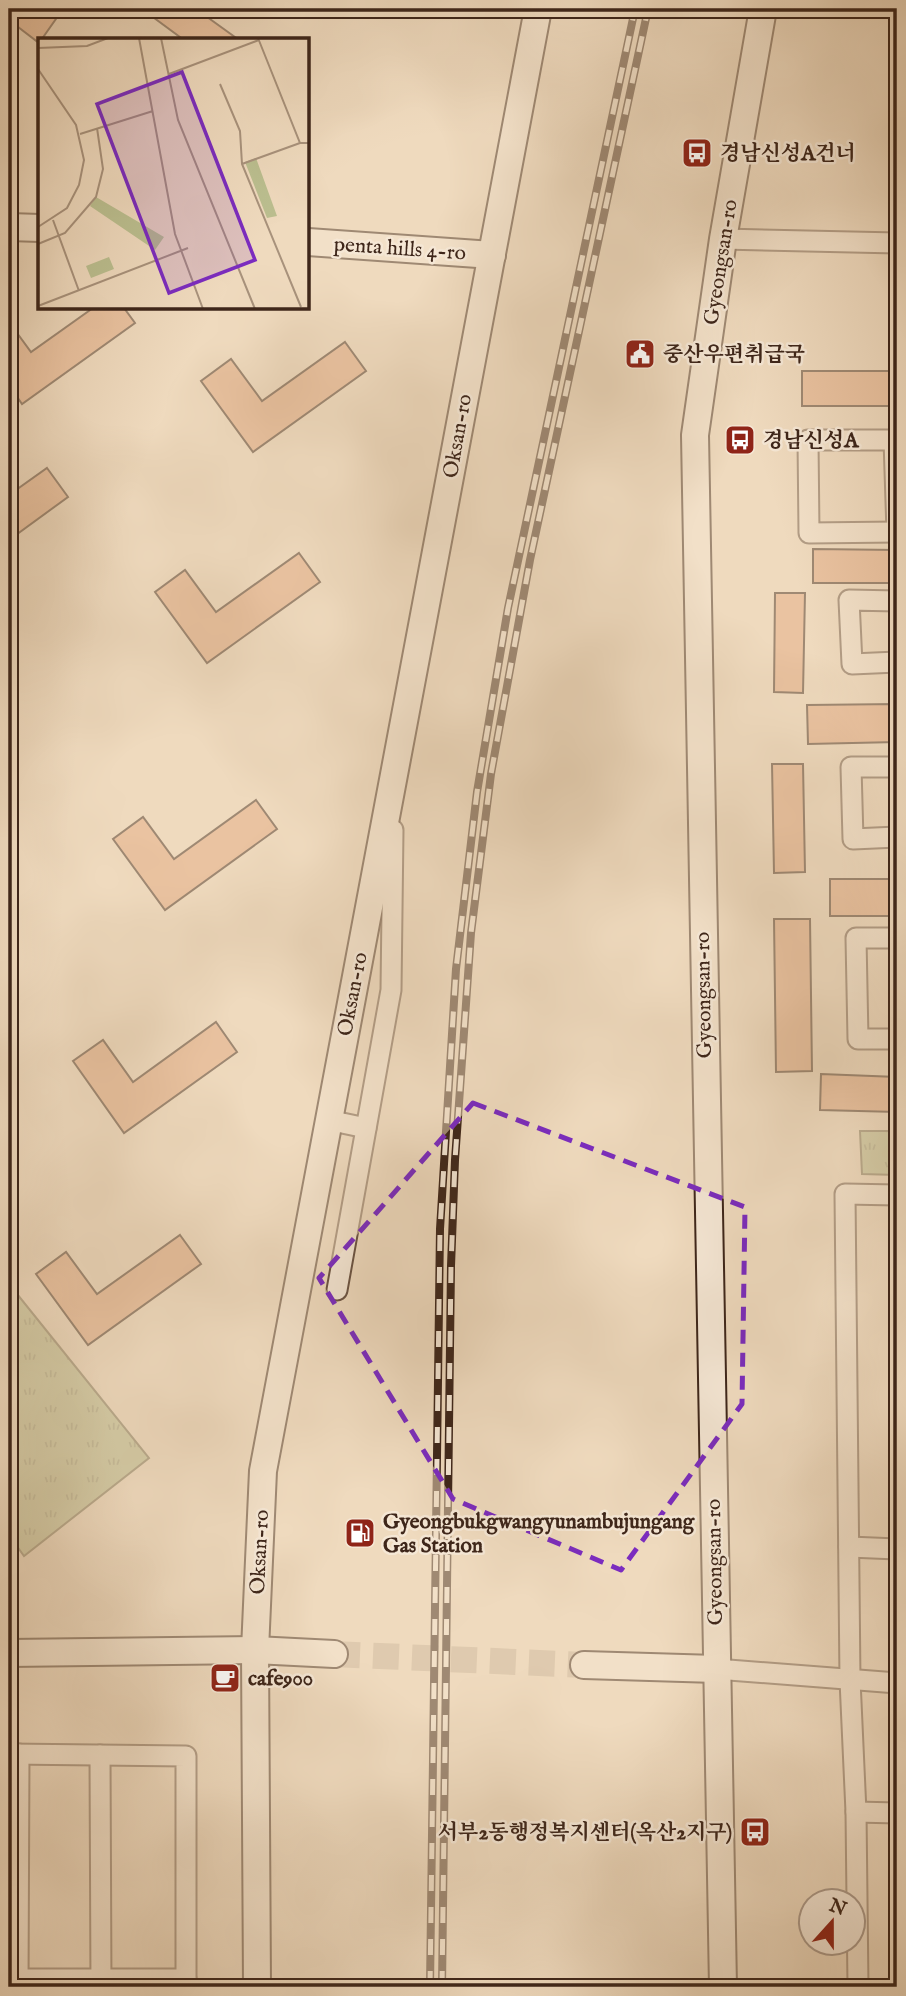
<svg xmlns="http://www.w3.org/2000/svg" width="906" height="1996" viewBox="0 0 906 1996" font-family="'IM FELL English','Noto Serif KR',serif">
<style>
.park{fill:url(#park-tufts);stroke:#7c7255;stroke-width:2}
.building{fill:#e4a67e;stroke:#3e261a;stroke-width:2}
.lines{fill:none;stroke-linecap:round;stroke-linejoin:round}
.secondary-tunnel{stroke:#ccb69d;stroke-width:26;stroke-dasharray:26 13;stroke-linecap:butt}
.street-casing{stroke:#6a5343;stroke-width:23}
.secondary-casing{stroke:#3e261a;stroke-width:30}
.street{stroke:#f5e7d5;stroke-width:19}
.secondary{stroke:#f5e7d5;stroke-width:26}
.rail-casing{stroke:#3e261a;stroke-width:8}
.rail{stroke:#f5e7d5;stroke-width:5;stroke-dasharray:16;stroke-linecap:butt}
.marked{fill:none;stroke:#7b2cbf;stroke-width:5;stroke-dasharray:14 9;stroke-linejoin:round}
.labels{text-anchor:middle;stroke-width:5;stroke-linejoin:round;paint-order:stroke}
.poi-label{font-size:21px;font-weight:bold;fill:#3e261a;stroke:#f5e7d5;text-anchor:start}
.street-label{font-size:21px;fill:#3e261a;stroke:#f5e7d5}
.inset-road{fill:none;stroke:#a8927c;stroke-width:2}
.view{fill:#7b2cbf;fill-opacity:0.15;stroke:#7b2cbf;stroke-width:3.5}
.inset-edge{fill:none;stroke:#3e261a;stroke-width:3.5}
</style>
<defs>
<pattern id="park-tufts" width="24" height="20" patternUnits="userSpaceOnUse" patternTransform="scale(1.75)"><rect width="24" height="20" fill="#bbbf90"/><path d="M3 7l-1-3M5 7V3M7 7l1-3M15 17l-1-3M17 17v-4M19 17l1-3" fill="none" stroke="#999b75"/></pattern>
</defs>
<rect width="100%" height="100%" fill="#efdabe"/>
<filter id="stains"><feTurbulence type="fractalNoise" baseFrequency=".00286" numOctaves="4"/><feColorMatrix values="0 0 0 0 .2 0 0 0 0 .09 0 0 0 0 .02 0 0 0 .5 -.17"/></filter>
<radialGradient id="worn" r=".72"><stop offset=".6" stop-color="#630" stop-opacity="0"/><stop offset="1" stop-color="#630" stop-opacity=".3"/></radialGradient>
<g class="park">
<path d="M860 1131H897V1175L862 1174Z"/>
<path d="M9 1284 149 1458 24 1556 9 1535Z"/>
</g>
<g class="building">
<path d="M9 9H48L58 16 39 43 9 20Z"/>
<path d="M142 9H196L239 40H184Z"/>
<path d="M93 308H124L135 323 22 404 9 385V322L31 352Z"/>
<path d="M345 342 366 371 253 452 201 381 231 359 262 401Z"/>
<rect x="802" y="371" width="95" height="35"/>
<path d="M47 468 68 497 9 540V495Z"/>
<path d="M813 549 897 550V583H813Z"/>
<path d="M299 553 320 582 207 663 155 592 185 570 216 612Z"/>
<path d="M775 593H805L803 693 774 692Z"/>
<path d="M897 704V742L808 744 807 705Z"/>
<path d="M772 764H803L805 872 774 873Z"/>
<path d="M256 800 277 829 165 910 113 839 143 817 174 859Z"/>
<rect x="830" y="879" width="67" height="37"/>
<path d="M774 919H810L812 1071 776 1072Z"/>
<path d="M216 1022 237 1052 124 1133 73 1061 103 1040 133 1082Z"/>
<path d="M821 1074 897 1077V1112L820 1110Z"/>
<path d="M180 1235 201 1264 88 1345 36 1274 66 1252 97 1294Z"/>
</g>
<g class="lines">
<path class="secondary-tunnel" d="M334 1654 584 1665"/>
<g class="street-casing">
<g id="street">
<path d="M723 239 897 243"/>
<path d="M894 440 897 532"/>
<path d="M897 440H808L809 533 897 532"/>
<path d="M897 601 849 600 852 664 897 662"/>
<path d="M897 767H851L853 839 897 837"/>
<path d="M897 938H856L858 1039H897"/>
<path d="M328 1120 366 1128"/>
<path d="M337 1290 391 990 393 830"/>
<path d="M849 1547 897 1549"/>
<path d="M716 1669 897 1683"/>
<path d="M9 1754 186 1756V1987"/>
<path d="M100 1755 101 1987"/>
<path d="M856 1812 897 1813"/>
<path d="M9 1979H186"/>
<path d="M18 1987 19 1754"/>
<path d="M858 1987 856 1812 850 1680 845 1194 897 1195"/>
</g>
</g>
<g class="secondary-casing">
<g id="secondary">
<path d="M9 227 40 228"/>
<path d="M308 242 492 255"/>
<path d="M9 1653 255 1650 334 1654"/>
<path d="M584 1665 716 1669"/>
<path d="M257 1987 255 1650 263 1471 538 9"/>
<path d="M723 1987 695 435 723 239 763 9"/>
</g>
</g>
<use href="#street" class="street"/>
<use href="#secondary" class="secondary"/>
<g class="rail-casing">
<g id="rail">
<path d="M430 1987 440 1229 456 969 477 792 508 608 635 9"/>
<path d="M442 1987 451 1266 455 1160 471 933 491 774 530 560 648 9"/>
</g>
</g>
<use href="#rail" class="rail"/>
</g>
<path d="M0 0H906V1996H0ZM473 1103 745 1207 742 1404 621 1570 453 1499 319 1278Z" fill="#efdabe" fill-opacity=".55" fill-rule="evenodd"/>
<path class="marked" d="M473 1103 745 1207 742 1404 621 1570 453 1499 319 1278Z"/>
<defs>
<g id="bus-square" transform="scale(1.575)"><rect x="-9" y="-9" width="18" height="18" rx="4" fill="#8f2418" stroke="#f5e7d5"/><path d="M-5-6H5V4H4V6H2V4H-2V6H-4V4H-5ZM-3.5-4V0h7V-4ZM-3.5 1.2v1.5H-2V1.2ZM2 1.2v1.5H3.5V1.2Z" fill="#fff"/></g>
<g id="civic-square" transform="scale(1.575)"><rect x="-9" y="-9" width="18" height="18" rx="4" fill="#8f2418" stroke="#f5e7d5"/><path d="M-.6-6.5H3V-4.5H.6V-3L4-1V1h2V6H-6V1h2V-1L-.6-3ZM-1.2 2.5V6h2.4V2.5Z" fill="#fff"/></g>
<g id="fuel-square" transform="scale(1.575)"><rect x="-9" y="-9" width="18" height="18" rx="4" fill="#8f2418" stroke="#f5e7d5"/><path d="M-5.5-6h7V0h2V4h1.3V-2.5L3-4.5l.8-.8L6-3V5H2.5V1h-1V6h-7ZM-4.2-4.7v3.2H.2V-4.7Z" fill="#fff"/></g>
<g id="cafe-square" transform="scale(1.575)"><rect x="-9" y="-9" width="18" height="18" rx="4" fill="#8f2418" stroke="#f5e7d5"/><path d="M-5.5-4.5H6V0H3Q3 3.5 0 3.5H-2.5Q-5.5 3.5-5.5 0ZM3-3.2v2h1.7v-2ZM-6 4.5H4V6H-6Z" fill="#fff"/></g>
</defs>
<g fill-rule="evenodd">
<use href="#bus-square" x="697" y="153"/>
<use href="#civic-square" x="640" y="354"/>
<use href="#bus-square" x="740" y="440"/>
<use href="#fuel-square" x="360" y="1533"/>
<use href="#cafe-square" x="225" y="1678"/>
<use href="#bus-square" x="755" y="1832"/>
</g>
<g class="labels">
<g class="poi-label">
<text x="720" y="160">경남신성A건너</text>
<text x="663" y="361">중산우편취급국</text>
<text x="763" y="447">경남신성A</text>
<text x="383" y="1528">Gyeongbukgwangyunambujungang<tspan x="383" dy="24">Gas Station</tspan></text>
<text x="248" y="1685">cafe900</text>
<text x="732" y="1839" text-anchor="end">서부2동행정복지센터(옥산2지구)</text>
</g>
<g class="street-label">
<text transform="translate(400 248) rotate(4)" y="7">penta hills 4-ro</text>
<text transform="translate(720 262) rotate(-81)" y="7">Gyeongsan-ro</text>
<text transform="translate(457 436) rotate(-80)" y="7">Oksan-ro</text>
<text transform="translate(352 994) rotate(-79)" y="7">Oksan-ro</text>
<text transform="translate(703 995) rotate(-91)" y="7">Gyeongsan-ro</text>
<text transform="translate(259 1552) rotate(-87)" y="7">Oksan-ro</text>
<text transform="translate(714 1562) rotate(-91)" y="7">Gyeongsan-ro</text>
</g>
</g>
<g transform="translate(38 38)">
<rect width="271" height="271" fill="#efdabe"/>
<path d="M218 120 239 178 229 180 207 124ZM58 159 126 199 117 212 52 168Z" fill="#bbbf90"/>
<path d="M71 219 76 231 53 240 48 228Z" fill="#bbbf90"/>
<path class="inset-road" d="M101 0 137 196 165 271M123 0 140 82 217 271M220 0 262 105H272M0 10 49 8 70 0M0 31 38 87 46 122 41 147 29 170 0 189M131 36 221 2M182 46 202 93 204 126 263 269M42 96 115 73M204 126 262 105M15 182 41 253M0 206 27 195 58 159 65 131 59 90M0 268 150 210"/>
<path class="view" d="M144 34 217 222 131 255 59 66Z"/>
<rect width="271" height="271" class="inset-edge"/>
</g>
<rect width="906" height="1996" fill="none" stroke="#efdabe" stroke-width="35"/>
<rect x="10" y="10" width="885" height="1975" fill="none" stroke="#3e261a" stroke-width="3.5"/>
<rect x="18" y="18" width="871" height="1961" fill="none" stroke="#3e261a" stroke-width="2"/>
<g transform="translate(832 1922) rotate(21)"><circle r="33" fill="#f5e7d5" stroke="#ac9a8a" stroke-width="2"/>
<path d="M0-5L12 26L0 18L-12 26Z" fill="#8f2418"/>
<text y="-10" font-size="19" font-weight="bold" text-anchor="middle" fill="#3e261a">N</text>
</g>
<rect width="100%" height="100%" filter="url(#stains)"/>
<rect width="100%" height="100%" fill="url(#worn)"/>
</svg>
